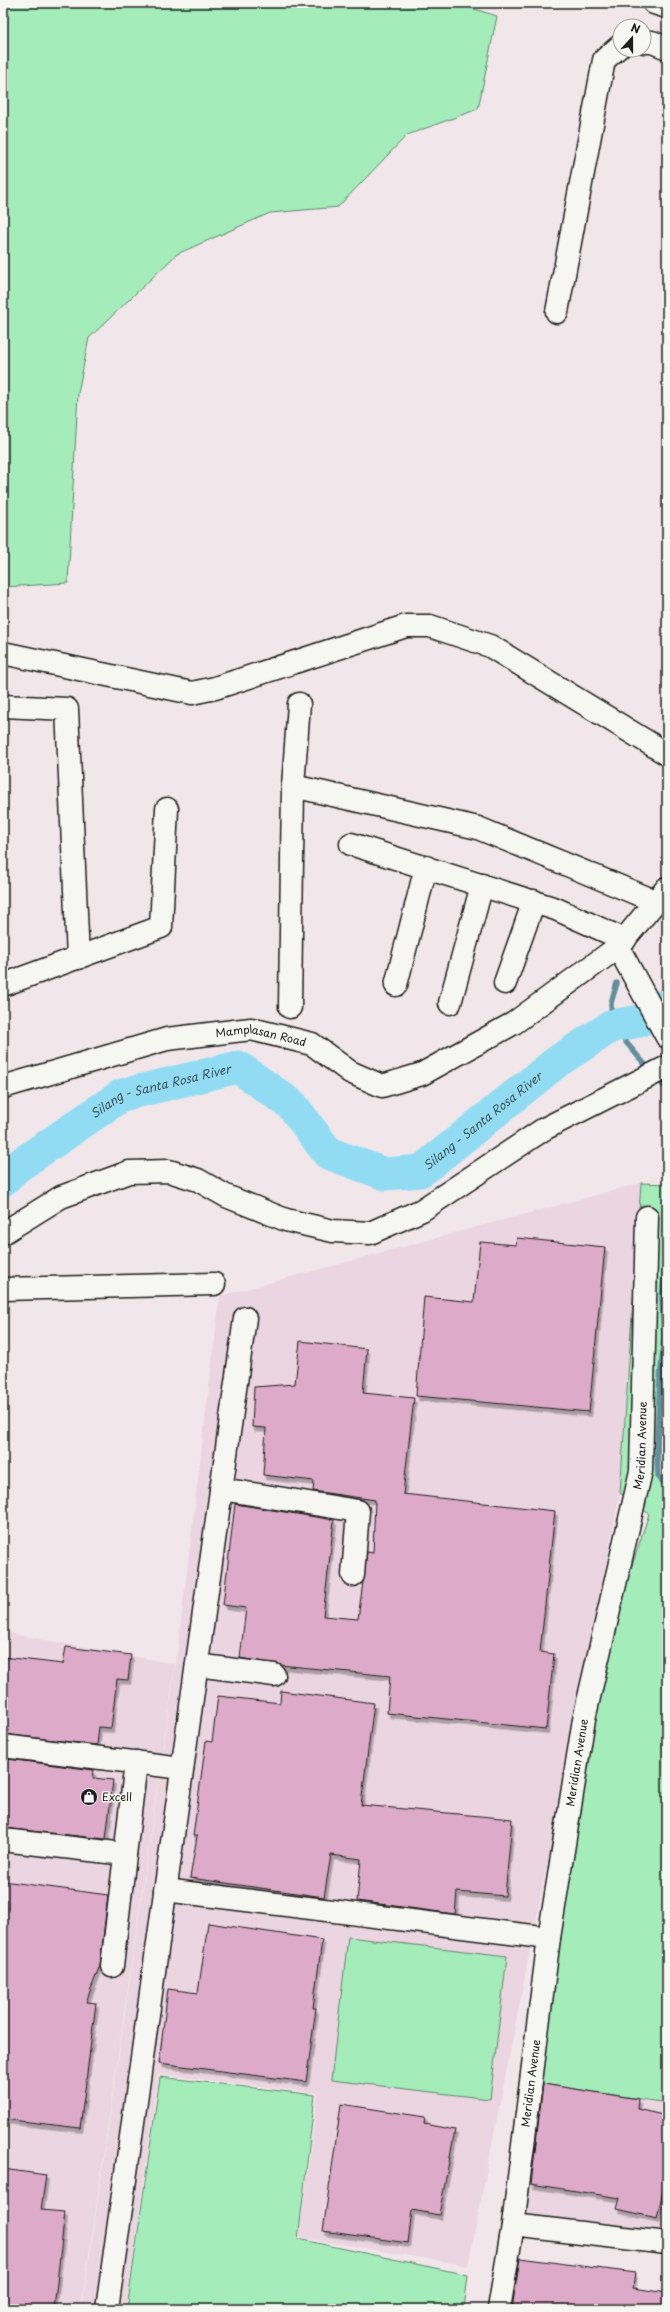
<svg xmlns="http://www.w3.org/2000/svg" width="670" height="2312" viewBox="0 0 670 2312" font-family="'Playpen Sans',sans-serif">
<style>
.built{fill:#ebd5e0}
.green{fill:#a4edbb;stroke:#60846c}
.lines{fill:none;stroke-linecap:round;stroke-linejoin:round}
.stream{stroke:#638f9d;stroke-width:5.5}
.river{stroke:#92dcf3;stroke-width:33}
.building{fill:#ddabc9;stroke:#1c1c1c;filter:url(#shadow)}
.minor-casing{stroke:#1c1c1c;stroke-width:25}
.minor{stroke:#f6f6f2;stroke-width:22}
.labels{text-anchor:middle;stroke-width:3;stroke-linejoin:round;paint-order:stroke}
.street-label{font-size:11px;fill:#1c1c1c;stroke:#f6f6f2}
.poi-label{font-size:11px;fill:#1c1c1c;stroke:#f6f6f2;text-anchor:start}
.water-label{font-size:12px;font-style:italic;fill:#3f565c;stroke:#f6f6f2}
</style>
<defs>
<filter id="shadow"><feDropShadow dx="2.5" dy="4.5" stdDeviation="0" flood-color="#0004"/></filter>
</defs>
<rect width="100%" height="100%" fill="#f1e7ea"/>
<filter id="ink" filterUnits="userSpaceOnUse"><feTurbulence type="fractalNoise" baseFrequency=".025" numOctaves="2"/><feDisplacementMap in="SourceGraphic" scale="8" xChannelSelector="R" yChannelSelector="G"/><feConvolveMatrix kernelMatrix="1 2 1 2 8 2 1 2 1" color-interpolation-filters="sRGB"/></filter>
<g filter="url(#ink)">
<g class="built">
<path d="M641 1183 620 1493 468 2266 299 2237 318 2093 158 2074 126 2309H82L176 1662 220 1296Z"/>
<path d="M3 1632 175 1664 81 2309H3Z"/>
<path d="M536 2083 667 2103V2238L516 2221Z"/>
</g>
<g class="green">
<path d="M3 3H455L497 16 478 109 407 135 338 207 270 213 177 254 89 338 78 393 68 583 3 587Z"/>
<path d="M641 1183 667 1184V1300L658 1476 667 1487V2103L536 2083 582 1718 649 1514 620 1493Z"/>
<path d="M348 1937 507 1956 490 2099 331 2080Z"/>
<path d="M160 2077 315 2095 298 2239 468 2275 464 2309H127Z"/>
</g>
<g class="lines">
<g class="stream">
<path d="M617 983 611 1003 612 1026 649 1069"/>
<path d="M612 1026 651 1019"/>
<path d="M659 1080 667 1090"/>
<path d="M667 1247 662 1299 664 1336 660 1380 657 1449 658 1476 667 1487"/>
</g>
<path class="river" id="s1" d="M3 1180 18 1166 122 1095 238 1067 292 1105 328 1153 385 1174 421 1171 558 1061 612 1026 639 1021 667 1004"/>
</g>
<g class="building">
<path d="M517 1238 605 1247 589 1412 416 1396 424 1297 474 1302 480 1242 516 1245Z"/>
<path d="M300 1341 367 1349 363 1393 414 1398 403 1494 555 1511 540 1652 554 1654 546 1729 387 1713 390 1676 280 1665 240 1658 246 1608 223 1605 235 1504 334 1520 323 1616 358 1619 367 1552 373 1553 375 1500 313 1491 314 1481 263 1475 266 1428 252 1427 254 1387 295 1384Z"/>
<path d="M66 1647 131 1655 128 1680 117 1679 111 1728 99 1727 97 1745 3 1734V1657L63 1664Z"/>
<path d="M281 1691 374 1703 361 1805 512 1819 505 1896 457 1892 455 1914 357 1901 361 1859 331 1855 324 1897 190 1878 197 1836H193L206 1741 212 1742 218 1696 280 1703Z"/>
<path d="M7 1759 94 1770 93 1778 113 1780 106 1839 3 1828V1767H6Z"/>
<path d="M3 1881 108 1895 100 1965 86 2002 96 2003 80 2128 3 2119Z"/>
<path d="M208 1923 322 1940 313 2008H316L306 2082 159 2063 168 1989 198 1993Z"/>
<path d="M543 2084 638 2099 637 2109 667 2116V2172L657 2218 617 2209 620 2198 531 2184Z"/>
<path d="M341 2104 425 2117 424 2124 455 2130 439 2215 412 2210 408 2243 323 2231Z"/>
<path d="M3 2169 46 2175 41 2210 65 2212 54 2309H3Z"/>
<path d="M520 2258 635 2273 633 2288 667 2293V2309H512Z"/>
</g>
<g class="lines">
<g class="minor-casing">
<g id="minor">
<path d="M654 3 667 7"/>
<path d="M644 42H652L667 48"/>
<path d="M557 312 604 60 620 46"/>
<path d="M3 653 192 693 215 688 406 626H430L490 646 667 754"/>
<path d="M299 704 293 786 478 828 657 902"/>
<path d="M3 706 67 709 78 958"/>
<path d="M351 844 556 909 625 940"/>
<path d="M618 947 667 1037"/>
<path d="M505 983 534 901"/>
<path d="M3 985 161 927 167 809"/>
<path d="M396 985 426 867"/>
<path d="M450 1003 482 885"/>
<path d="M290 1007 293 786"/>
<path id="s2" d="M3 1087 167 1039 251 1029 312 1044 350 1072 382 1086 422 1074 514 1023 618 947 667 888"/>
<path d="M3 1233 61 1197 129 1172 169 1171 198 1180 226 1196 286 1220 333 1231 370 1233 422 1210 544 1129 667 1067"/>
<path d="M3 1289 214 1284"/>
<path d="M221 1489 358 1511 353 1575"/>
<path d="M197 1665 274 1675"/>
<path d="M3 1746 182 1768"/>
<path d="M3 1840 125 1854"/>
<path d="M165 1890 549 1938"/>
<path d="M112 1966 136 1762"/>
<path d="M513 2225 667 2243"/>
<path d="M107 2309 245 1318"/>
<path id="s3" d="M499 2309 513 2225 549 1938 584 1719 641 1471 647 1217"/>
</g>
</g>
<use href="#minor" class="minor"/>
</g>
</g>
<defs>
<g id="shop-disc" transform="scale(0.9)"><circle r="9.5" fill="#1c1c1c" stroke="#f6f6f2"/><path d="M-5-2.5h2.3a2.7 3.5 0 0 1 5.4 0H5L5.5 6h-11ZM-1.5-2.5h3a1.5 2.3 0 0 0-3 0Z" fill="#fff"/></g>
</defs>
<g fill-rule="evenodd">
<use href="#shop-disc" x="89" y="1797"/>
</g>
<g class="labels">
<g class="street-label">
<text dy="4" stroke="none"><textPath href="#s2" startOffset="266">Mamplasan Road</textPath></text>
<text dy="4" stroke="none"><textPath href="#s3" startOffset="876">Meridian Avenue</textPath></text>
<text dy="4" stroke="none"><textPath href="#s3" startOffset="552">Meridian Avenue</textPath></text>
<text dy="4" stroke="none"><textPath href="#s3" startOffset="228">Meridian Avenue</textPath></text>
</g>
<g class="poi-label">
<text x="102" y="1801">Excell</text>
</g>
<g class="water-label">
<text dy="4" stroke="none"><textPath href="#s1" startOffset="184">Silang - Santa Rosa River</textPath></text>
<text dy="4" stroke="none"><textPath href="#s1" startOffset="568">Silang - Santa Rosa River</textPath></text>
</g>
</g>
<rect width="670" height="2312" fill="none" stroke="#f6f6f2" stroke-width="16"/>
<rect x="8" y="8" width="654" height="2296" fill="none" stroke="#1c1c1c" stroke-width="1.5" filter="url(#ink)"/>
<g transform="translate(632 38) rotate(21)"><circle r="19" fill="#f6f6f2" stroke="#9f9f9c"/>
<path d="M0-3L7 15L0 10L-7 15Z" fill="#1c1c1c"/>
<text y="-6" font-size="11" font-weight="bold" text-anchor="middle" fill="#1c1c1c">N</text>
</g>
</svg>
